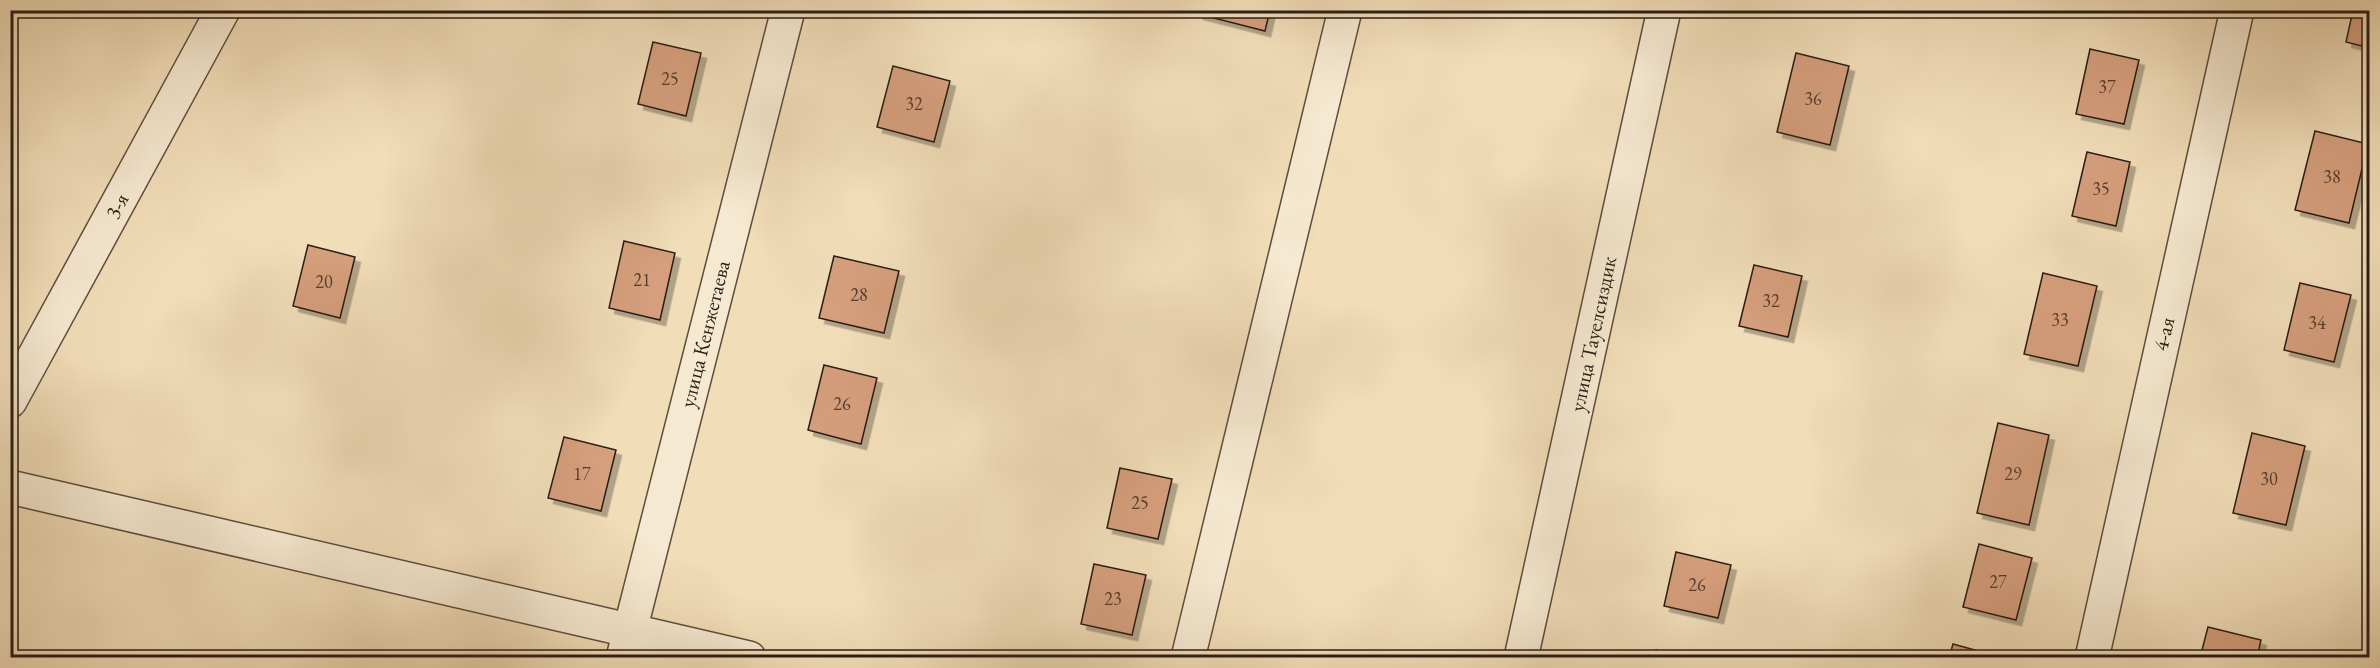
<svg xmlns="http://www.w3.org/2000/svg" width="2380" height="668" viewBox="0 0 2380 668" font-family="'EB Garamond',serif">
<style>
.building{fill:#d59e7c;stroke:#2a1d16;stroke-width:1.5;filter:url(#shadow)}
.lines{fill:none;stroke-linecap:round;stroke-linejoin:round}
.minor-casing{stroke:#5c4d3e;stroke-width:36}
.minor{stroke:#f6e9d1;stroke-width:33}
.labels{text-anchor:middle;stroke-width:5;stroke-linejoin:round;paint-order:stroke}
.number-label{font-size:18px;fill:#553d30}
.street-label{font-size:21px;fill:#2a1d16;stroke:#f6e9d1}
</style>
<defs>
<filter id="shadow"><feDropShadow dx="5.5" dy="5.5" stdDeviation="0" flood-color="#0004"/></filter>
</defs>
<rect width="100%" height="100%" fill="#f1ddb8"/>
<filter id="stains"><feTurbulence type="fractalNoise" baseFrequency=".00333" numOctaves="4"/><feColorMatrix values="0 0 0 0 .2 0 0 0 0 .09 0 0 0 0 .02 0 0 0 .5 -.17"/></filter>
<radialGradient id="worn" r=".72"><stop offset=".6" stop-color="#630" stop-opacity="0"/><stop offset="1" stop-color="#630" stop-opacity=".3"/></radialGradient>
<g class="building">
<path d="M1198 10H1270L1265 31 1198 14Z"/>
<path d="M2353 10H2370V48L2346 42Z"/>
<path d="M653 42 701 53 686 116 638 104Z"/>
<path d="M2090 49 2139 60 2124 124 2076 114Z"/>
<path d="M1796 53 1849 66 1830 145 1777 132Z"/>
<path d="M893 66 950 81 934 142 877 127Z"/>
<path d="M2315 131 2368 144 2349 223 2295 210Z"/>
<path d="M2087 152 2130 162 2116 226 2072 216Z"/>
<path d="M624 241 675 253 660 320 609 308Z"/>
<path d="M308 245 355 257 340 318 293 306Z"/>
<path d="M834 256 899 271 884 333 819 318Z"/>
<path d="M1754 265 1802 276 1788 337 1739 326Z"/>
<path d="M2043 273 2097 286 2078 366 2024 354Z"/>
<path d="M2300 283 2351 295 2334 362 2284 350Z"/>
<path d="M824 365 877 378 861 444 808 430Z"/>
<path d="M1998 423 2049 435 2029 525 1977 513Z"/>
<path d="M2252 433 2305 446 2286 525 2233 513Z"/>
<path d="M564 437 616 450 601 511 548 498Z"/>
<path d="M1120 468 1172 479 1158 539 1107 528Z"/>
<path d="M1979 544 2032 558 2016 620 1963 607Z"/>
<path d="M1676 552 1731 565 1718 618 1664 606Z"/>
<path d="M1094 564 1146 575 1132 635 1081 624Z"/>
<path d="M2208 627 2261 640 2257 658H2200Z"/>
<path d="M1953 644 2004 658H1949Z"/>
<path d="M1656 650 1687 658H1654Z"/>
</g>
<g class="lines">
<g class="minor-casing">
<g id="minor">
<path d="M10 401 223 10"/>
<path d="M10 487 749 658"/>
<path d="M623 658 788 10"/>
<path d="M1188 658 1345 10"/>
<path d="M1521 658 1664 10"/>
<path d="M2092 658 2237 10"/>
</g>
</g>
<use href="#minor" class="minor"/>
</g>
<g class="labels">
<g class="number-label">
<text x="670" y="85">25</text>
<text x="2107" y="93">37</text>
<text x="1813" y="105">36</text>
<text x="914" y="110">32</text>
<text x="2332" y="183">38</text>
<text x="2101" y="195">35</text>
<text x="642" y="286">21</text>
<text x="324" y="288">20</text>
<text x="859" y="301">28</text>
<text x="1771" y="307">32</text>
<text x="2060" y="326">33</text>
<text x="2317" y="329">34</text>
<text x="842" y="410">26</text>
<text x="582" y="480">17</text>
<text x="2013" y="480">29</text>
<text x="2269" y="485">30</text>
<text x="1140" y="509">25</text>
<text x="1998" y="588">27</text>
<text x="1697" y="591">26</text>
<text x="1113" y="605">23</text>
</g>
<g class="street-label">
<text transform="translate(117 206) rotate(-62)" y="7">3-я</text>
<text transform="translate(705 334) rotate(-76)" y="7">улица Кенжетаева</text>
<text transform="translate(1593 334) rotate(-78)" y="7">улица Тауелсиздик</text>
<text transform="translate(2164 334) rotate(-77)" y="7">4-ая</text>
</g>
</g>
<rect width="2380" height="668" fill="none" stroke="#f1ddb8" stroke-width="36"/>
<rect x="12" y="12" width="2356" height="644" fill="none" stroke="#2a1d16" stroke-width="3"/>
<rect x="18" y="18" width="2344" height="632" fill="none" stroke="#2a1d16" stroke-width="1.5"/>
<rect width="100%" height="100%" filter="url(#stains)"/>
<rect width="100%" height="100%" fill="url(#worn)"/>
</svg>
